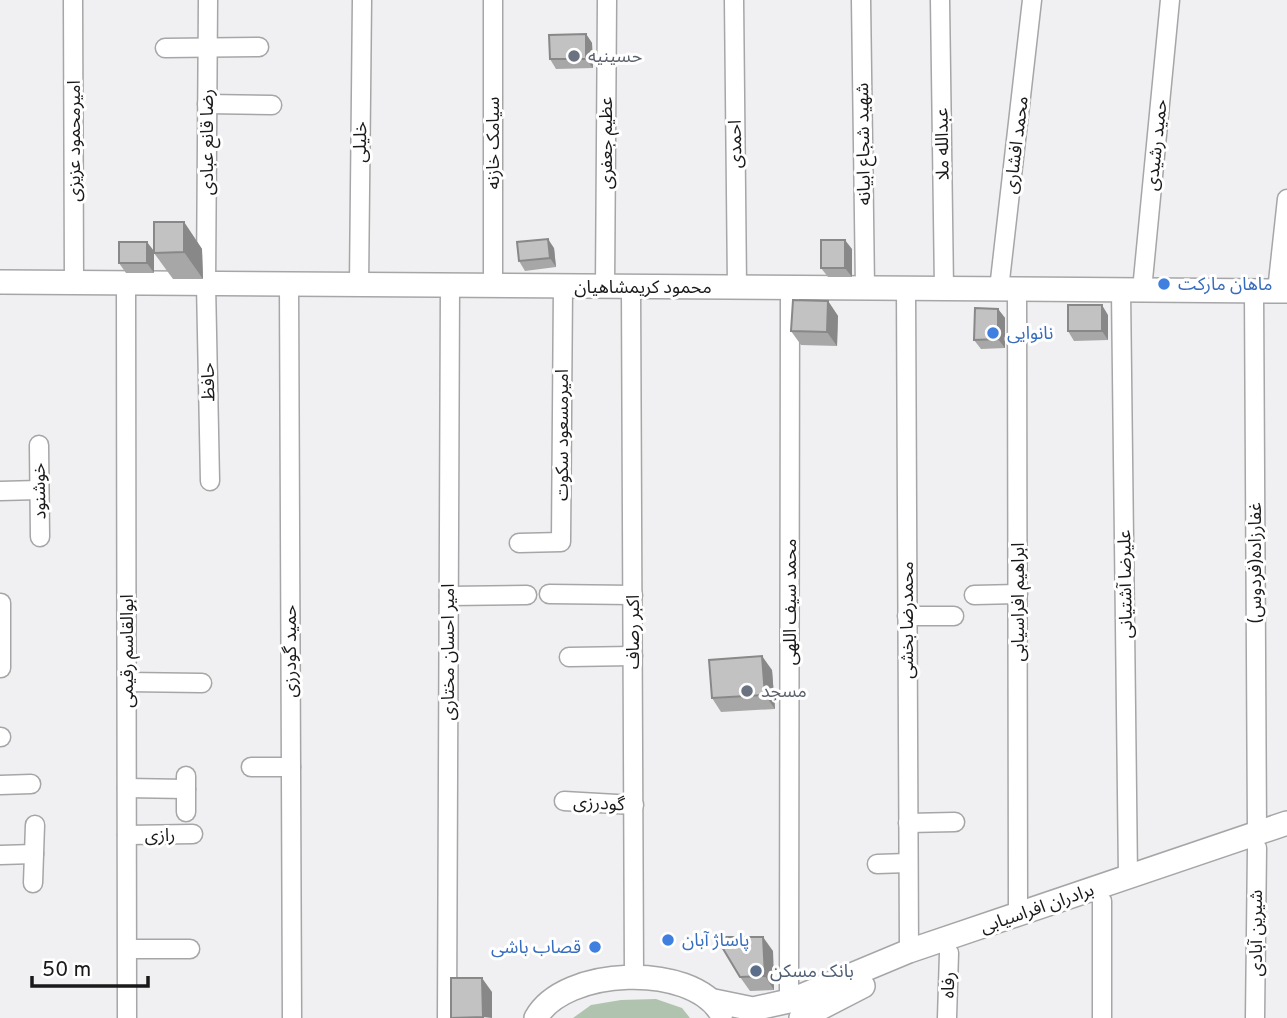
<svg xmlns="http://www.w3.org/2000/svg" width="1287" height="1018" viewBox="0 0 1287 1018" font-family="Overpass,'Noto Sans Arabic',sans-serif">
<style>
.green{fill:#b0c3af}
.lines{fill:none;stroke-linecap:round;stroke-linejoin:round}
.minor-casing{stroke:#a6a6a8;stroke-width:21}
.tertiary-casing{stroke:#a6a6a8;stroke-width:26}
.minor{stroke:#fff;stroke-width:18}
.tertiary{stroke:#fff;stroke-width:23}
.wall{fill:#a8a7a7}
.shaded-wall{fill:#888}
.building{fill:#c3c2c2;stroke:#888;stroke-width:2}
.worship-dot{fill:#6b7280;stroke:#fff;stroke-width:2.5}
.shop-dot{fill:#3f7fe0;stroke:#fff;stroke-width:2.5}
.service-dot{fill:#5c6f8a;stroke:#fff;stroke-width:2.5}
.labels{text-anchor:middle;stroke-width:6;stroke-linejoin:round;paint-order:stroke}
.worship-label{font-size:18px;fill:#5b616d;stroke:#fff;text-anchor:start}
.street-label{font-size:18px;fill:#191919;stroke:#fff}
.shop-label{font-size:18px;fill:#366cbe;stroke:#fff;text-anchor:start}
.service-label{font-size:18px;fill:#4e5e75;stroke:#fff;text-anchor:start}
</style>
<rect width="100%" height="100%" fill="#f0f0f2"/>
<path class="green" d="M656 999 682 1008 690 1018H573L591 1005 621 1000Z"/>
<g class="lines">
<g class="minor-casing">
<g id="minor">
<path d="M73 0 74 283"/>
<path d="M208 0 206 284 210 481"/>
<path d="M734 0 737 287"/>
<path d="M861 0 865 288"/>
<path d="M940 0 944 289"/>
<path d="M165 48 259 47"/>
<path d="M207 104 272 105"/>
<path d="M126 283 127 1018"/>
<path d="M289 284 292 1018"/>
<path d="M359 285 362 0"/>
<path d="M493 286V0"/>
<path d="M605 287 607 0"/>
<path d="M631 287 634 978"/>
<path d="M906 289 909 951"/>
<path d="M999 289 1032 0"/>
<path d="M1017 289 1018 915"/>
<path d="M1121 290 1128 877"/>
<path d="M1142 290 1170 0"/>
<path d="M1254 291 1257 834"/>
<path d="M1277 291 1287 199"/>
<path d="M39 445 40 537"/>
<path d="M0 491 39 490"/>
<path d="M519 543 561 542 563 286"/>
<path d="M549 594 633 595"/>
<path d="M974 595 1018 594"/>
<path d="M449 596 527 595"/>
<path d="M907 616H954"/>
<path d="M569 657 633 656"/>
<path d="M1 668V603"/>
<path d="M127 682 202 683"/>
<path d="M0 737H1"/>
<path d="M251 767H291"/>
<path d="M0 785 31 784"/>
<path d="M127 788 186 789"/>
<path d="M564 801 634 805"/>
<path d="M186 812V776"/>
<path d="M908 823 955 822"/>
<path d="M127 835 193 834"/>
<path d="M0 855 34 854"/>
<path d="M877 864 908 863"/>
<path d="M33 883 35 825"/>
<path d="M1102 901V1018"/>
<path d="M128 949H190"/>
<path d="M789 1001 790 288"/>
<path d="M447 1018 450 285"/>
<path d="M947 1018 949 953"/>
<path d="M1255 1018 1257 848"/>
</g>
</g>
<g class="tertiary-casing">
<g id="tertiary">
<path d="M0 282 1287 291"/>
<path d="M714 1001 753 1009 789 1001 909 951 1287 823"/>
<path d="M536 1018C564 967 691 962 721 1013"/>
<path d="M801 1018 863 986"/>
</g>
</g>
<use href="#minor" class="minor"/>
<use href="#tertiary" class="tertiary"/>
</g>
<g class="wall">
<path d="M586 34 592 43 593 68 556 69 550 59Z"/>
<path d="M184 222 202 249 203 279H173L154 253Z"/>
<path d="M147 242 154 273H126L119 263Z"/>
<path d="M554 248 556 267 525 271 519 261Z"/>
<path d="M852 249V277H828L821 268Z"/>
<path d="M828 301 838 316 837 346 801 345 791 331Z"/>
<path d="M998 309 1005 318V348L981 349 974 340Z"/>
<path d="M1108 315V340L1074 341 1068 331Z"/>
<path d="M772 670 775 709 721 712 712 698Z"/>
<path d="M773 951 774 990 750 991 740 977Z"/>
</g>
<g class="shaded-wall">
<path d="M586 34 592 43 593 68 586 59Z"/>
<path d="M184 222 202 249 203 279 184 252Z"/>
<path d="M548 239 554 248 556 267 550 258Z"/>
<path d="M845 240 852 249V277L845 268Z"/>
<path d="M147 242 154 251V273L147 263Z"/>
<path d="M828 301 838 316 837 346 827 332Z"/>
<path d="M1102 305 1108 315V340L1102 331Z"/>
<path d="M998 309 1005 318V348L998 339Z"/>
<path d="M762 656 772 670 775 709 765 695Z"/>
<path d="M763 937 773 951 774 990 765 976Z"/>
<path d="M482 978 492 992V1018L483 1017Z"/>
</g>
<g class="building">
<path d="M586 34V59H550L549 35Z"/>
<path d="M154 222H184V252L154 253Z"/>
<path d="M548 239 550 258 519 261 517 242Z"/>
<rect x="821" y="240" width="24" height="28"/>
<rect x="119" y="242" width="28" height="21"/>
<path d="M793 300 828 301 827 332 791 331Z"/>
<rect x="1068" y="305" width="34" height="26"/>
<path d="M975 308 998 309V339L974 340Z"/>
<path d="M762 656 765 695 712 698 709 660Z"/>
<path d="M716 937H763L765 976 740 977Z"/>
<path d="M451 978H482L483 1017 451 1018Z"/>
</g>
<g class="worship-dot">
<circle cx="574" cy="56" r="7"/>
<circle cx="747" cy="691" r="7"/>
</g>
<g class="shop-dot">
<circle cx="1164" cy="284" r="7"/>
<circle cx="993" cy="333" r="7"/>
<circle cx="668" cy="940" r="7"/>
<circle cx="595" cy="947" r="7"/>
</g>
<circle class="service-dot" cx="756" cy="971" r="7"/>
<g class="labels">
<g class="worship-label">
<text x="588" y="62">حسینیه</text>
<text x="761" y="697">مسجد</text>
</g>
<g class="street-label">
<text transform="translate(74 141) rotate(-90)" y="6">امیرمحمود عزیزی</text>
<text transform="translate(207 142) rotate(-90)" y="6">رضا قانع عبادی</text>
<text transform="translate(360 142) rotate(-89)" y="6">خلیلی</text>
<text transform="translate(493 143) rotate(-90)" y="6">سیامک خازنه</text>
<text transform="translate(606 143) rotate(-90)" y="6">عظیم جعفری</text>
<text transform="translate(735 144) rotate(-91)" y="6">احمدی</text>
<text transform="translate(863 144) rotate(-91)" y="6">شهید شجاع ابیانه</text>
<text transform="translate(942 144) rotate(-91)" y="6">عبدالله ملا</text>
<text transform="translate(1016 145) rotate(-83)" y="6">محمد افشاری</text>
<text transform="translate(1156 145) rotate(-84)" y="6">حمید رشیدی</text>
<text x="643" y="293">محمود کریمشاهیان</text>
<text transform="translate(208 382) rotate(-91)" y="6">حافظ</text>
<text transform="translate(562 435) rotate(-90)" y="6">امیرمسعود سکوت</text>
<text transform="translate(39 491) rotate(-91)" y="6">خوشنود</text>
<text transform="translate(1255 563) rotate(-90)" y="6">غفارزاده(فردوس)</text>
<text transform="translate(1125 584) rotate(-91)" y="6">علیرضا آشتیانی</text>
<text transform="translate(790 602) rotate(-90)" y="6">محمد سیف اللهی</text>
<text transform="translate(1018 602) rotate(-90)" y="6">ابراهیم افراسیابی</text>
<text transform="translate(907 620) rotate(-90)" y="6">محمدرضا بخشی</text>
<text transform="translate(633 632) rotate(-90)" y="6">اکبر رصاف</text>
<text transform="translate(127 651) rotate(-90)" y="6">ابوالقاسم رقیمی</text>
<text transform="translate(290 651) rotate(-90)" y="6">حمید گودرزی</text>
<text transform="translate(448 652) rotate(-90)" y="6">امیر احسان مختاری</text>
<text transform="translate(599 803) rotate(3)" y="6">گودرزی</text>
<text transform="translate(160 835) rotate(-1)" y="6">رازی</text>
<text transform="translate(1037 908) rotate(-19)" y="6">برادران افراسیابی</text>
<text transform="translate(1256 933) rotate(-90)" y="6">شیرین آبادی</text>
<text transform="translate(948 985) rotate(-88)" y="6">رفاه</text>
</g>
<g class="shop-label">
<text x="1178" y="290">ماهان مارکت</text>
<text x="1007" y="339">نانوایی</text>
<text x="682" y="946">پاساژ آبان</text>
<text x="581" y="953" text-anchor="end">قصاب باشی</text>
</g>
<g class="service-label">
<text x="770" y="977">بانک مسکن</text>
</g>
</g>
<path d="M32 976v10h116v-10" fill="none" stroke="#191919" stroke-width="3.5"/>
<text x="42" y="976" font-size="21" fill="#191919" stroke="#ffffff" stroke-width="5" paint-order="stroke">50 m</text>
</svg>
